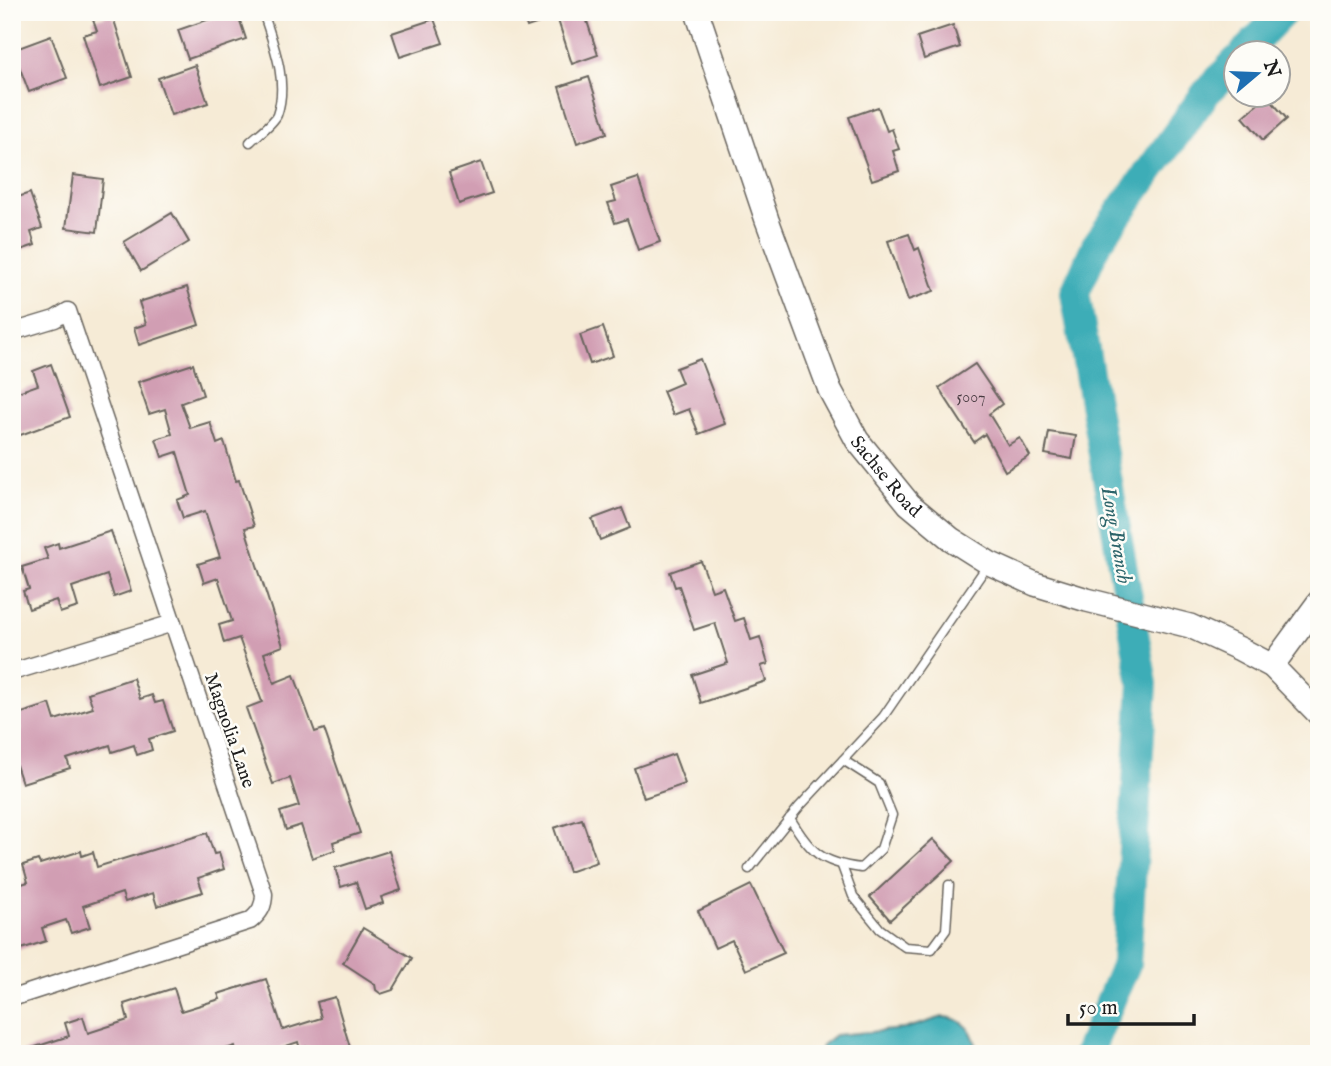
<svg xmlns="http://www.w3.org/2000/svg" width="1331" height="1066" viewBox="0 0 1331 1066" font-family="'IM FELL English',serif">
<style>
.water{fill:#3dadb7;stroke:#2c646a;stroke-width:2}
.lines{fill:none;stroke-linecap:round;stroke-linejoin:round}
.river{stroke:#3dadb7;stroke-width:30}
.building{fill:#d19eb3}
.lane-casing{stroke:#68645d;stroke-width:11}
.street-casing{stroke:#68645d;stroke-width:19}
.secondary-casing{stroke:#68645d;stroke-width:26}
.lane{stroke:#fff;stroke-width:8}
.street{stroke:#fff;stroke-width:16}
.secondary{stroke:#fff;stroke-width:23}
.labels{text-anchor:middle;stroke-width:5;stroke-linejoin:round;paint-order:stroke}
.number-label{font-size:16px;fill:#493c42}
.street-label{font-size:19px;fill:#1c1c1c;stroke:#fdfcf7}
.water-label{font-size:21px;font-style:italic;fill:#2c646a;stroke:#fdfcf7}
</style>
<rect width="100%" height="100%" fill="#fdfcf7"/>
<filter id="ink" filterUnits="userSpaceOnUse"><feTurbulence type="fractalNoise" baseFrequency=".0143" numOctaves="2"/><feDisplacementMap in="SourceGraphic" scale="14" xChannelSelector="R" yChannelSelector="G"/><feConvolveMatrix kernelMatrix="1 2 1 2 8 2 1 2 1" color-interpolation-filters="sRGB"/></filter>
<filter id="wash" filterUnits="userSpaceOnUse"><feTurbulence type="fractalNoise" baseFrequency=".00686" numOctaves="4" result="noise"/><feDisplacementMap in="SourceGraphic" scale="28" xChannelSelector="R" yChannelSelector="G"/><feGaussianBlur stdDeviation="1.57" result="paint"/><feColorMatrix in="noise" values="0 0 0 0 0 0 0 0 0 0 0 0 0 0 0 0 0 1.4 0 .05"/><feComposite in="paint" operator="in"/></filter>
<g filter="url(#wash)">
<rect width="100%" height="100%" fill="#f6ebd6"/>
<path class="water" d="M943 1017C967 1018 974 1032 978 1054H820L822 1045 835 1035 904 1029Z"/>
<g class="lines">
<g class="river">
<path d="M1245 52 1283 12"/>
<path d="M1088 1054 1126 964 1143 684 1075 293 1096 245 1206 93 1236 61"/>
</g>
</g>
<g id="blocks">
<g class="building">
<path d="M230 12H237L246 39 188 59 178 30Z"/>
<path d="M522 12H584L598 55 572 64 557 17 527 27Z"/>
<path d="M112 14 132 77 100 88 83 35 97 31 93 20Z"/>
<path d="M434 19 443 43 400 57 392 33Z"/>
<path d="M953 25 960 47 924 59 917 37Z"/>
<path d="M51 36 67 78 29 92 13 50Z"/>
<path d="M195 65 208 103 171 115 158 78Z"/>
<path d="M589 77 607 133 577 143 559 87Z"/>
<path d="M1267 96 1287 119 1263 140 1243 117Z"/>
<path d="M878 107 887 131 892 129 899 149 893 151 899 171 872 180 849 117Z"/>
<path d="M481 162 492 193 459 204 449 173Z"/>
<path d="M73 175 103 179 97 232 66 228Z"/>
<path d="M638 178 660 242 638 250 627 219 615 223 608 203 616 201 611 187Z"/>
<path d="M30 193 42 228 31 232 35 245 12 253V199Z"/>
<path d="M172 213 189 242 141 271 124 242Z"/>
<path d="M909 234 915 250 919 248 934 291 908 300 888 241Z"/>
<path d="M187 287 199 325 139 345 134 328 146 324 139 302Z"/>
<path d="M603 327 613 356 590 364 580 335Z"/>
<path d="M700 359 725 424 699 434 689 409 673 415 663 391 682 383 676 368Z"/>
<path d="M51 364 70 417 12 438V394L38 385 33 371Z"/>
<path d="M193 364 203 395 181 403 190 428 210 422 217 444 224 441 236 481 239 480 254 526 245 528 283 646 264 653 274 683 294 675 315 732 324 729 360 833 333 842 335 850 312 858 301 825 286 830 280 812 299 806 290 778 273 784 246 708 262 702 239 638 224 643 219 625 232 621 218 578 204 583 198 564 220 557 205 511 183 518 177 500 190 495 177 452 162 457 156 439 172 434 165 409 149 414 138 382Z"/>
<path d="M975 364 1002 404 989 414 1008 445 1020 438 1030 456 1005 471 985 434 974 442 939 388Z"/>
<path d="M1049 432 1076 436 1072 459 1045 454Z"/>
<path d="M622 508 630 528 600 540 592 519Z"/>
<path d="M111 531 131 591 114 597 107 575 72 587 78 607 60 613 56 600 29 609 23 591 29 589 22 567 48 559 44 548 58 543 59 548Z"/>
<path d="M701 561 712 591 723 587 735 621 744 618 751 640 760 637 768 664 761 666 766 681 701 703 692 675 728 663 715 623 694 630 679 586 675 587 670 572Z"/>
<path d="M133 678 140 699 152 695 155 703 163 701 173 731 149 739 152 750 137 755 134 745 112 752 110 745 67 759 70 768 22 783 12 753V733L21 730 16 715 50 704 55 720 93 708 88 693Z"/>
<path d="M674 754 685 784 644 798 634 768Z"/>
<path d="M582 819 597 862 569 872 554 828Z"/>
<path d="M207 833 214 854 219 853 224 869 198 878 203 892 157 906 153 893 125 902 122 893 83 906 90 927 71 933 66 920 42 928 46 941 12 952V887L28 882 23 865 38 860 40 864 81 851 82 856 93 852 97 867Z"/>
<path d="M933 839 954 861 890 920 870 897Z"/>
<path d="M389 851 401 890 381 897 383 903 365 909 356 882 341 887 335 868Z"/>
<path d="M751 885 784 953 746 970 732 940 715 948 698 911Z"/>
<path d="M363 928 412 958 393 990 381 994 376 990 375 984 343 963Z"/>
<path d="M266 979 283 1030 321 1018 317 1002 335 997 352 1054H310L308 1046 300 1049 298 1042 262 1054H237L235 1046 210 1054H175L173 1048 155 1054H24L23 1051 69 1036 65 1023 83 1017 88 1033 128 1020 124 1004 174 988 181 1011 220 999 218 994Z"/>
</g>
</g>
</g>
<g filter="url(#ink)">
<use href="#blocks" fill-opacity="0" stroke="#68645d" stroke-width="2"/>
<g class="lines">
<g class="lane-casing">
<g id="lane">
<path d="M250 142C257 135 273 124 277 115 289 81 273 44 263 12"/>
<path d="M790 818C810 852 821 863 861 868L881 849 892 815 879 783 843 760"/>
<path d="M842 866 853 896 880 929 905 947 932 949 946 930 949 885"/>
<path d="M749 869 799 807 883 717 987 566"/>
</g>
</g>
<g class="street-casing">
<g id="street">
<path d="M12 332 55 319 68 311 264 894C264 906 260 913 250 921L12 998"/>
<path d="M12 672 173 623"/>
</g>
</g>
<g class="secondary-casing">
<g id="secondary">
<path id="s1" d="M697 12 767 220 830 390 857 440 909 504 951 539 989 563 1035 584 1087 600 1190 626 1240 649 1272 666 1319 714"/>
<path d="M1272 666 1319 602"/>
</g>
</g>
<use href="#lane" class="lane"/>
<use href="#street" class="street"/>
<use href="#secondary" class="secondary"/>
</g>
</g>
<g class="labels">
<g class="number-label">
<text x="971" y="402">5007</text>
</g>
<g class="street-label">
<text dy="7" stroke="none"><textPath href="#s1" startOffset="504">Sachse Road</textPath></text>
<text transform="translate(231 730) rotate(71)" y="7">Magnolia Lane</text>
</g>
<g class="water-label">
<text transform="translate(1117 535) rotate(80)" y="7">Long Branch</text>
</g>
</g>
<rect width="1331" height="1066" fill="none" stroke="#fdfcf7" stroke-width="42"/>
<g transform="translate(1257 74) rotate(71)"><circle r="33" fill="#fdfcf7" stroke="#a3a29f" stroke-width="2"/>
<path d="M0-5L12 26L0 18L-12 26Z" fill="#1f6fb2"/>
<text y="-10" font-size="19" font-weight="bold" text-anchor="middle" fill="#1c1c1c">N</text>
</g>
<path d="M1068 1014v10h126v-10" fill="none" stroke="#1c1c1c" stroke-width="3.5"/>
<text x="1079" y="1014" font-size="21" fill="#1c1c1c" stroke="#fdfcf7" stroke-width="5" paint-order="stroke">50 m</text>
</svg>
